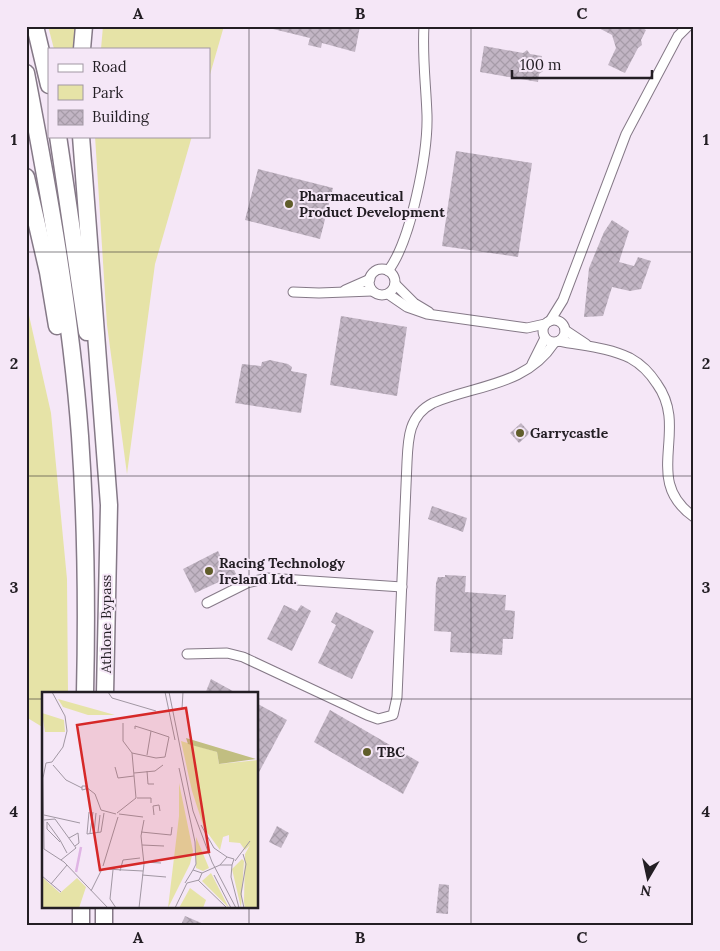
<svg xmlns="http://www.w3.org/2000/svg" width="720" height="951" viewBox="0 0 720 951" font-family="Lora,serif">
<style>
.green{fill:#e6e3a7}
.building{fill:url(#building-cross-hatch)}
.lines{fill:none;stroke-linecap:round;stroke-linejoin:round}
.street-casing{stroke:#857987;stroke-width:11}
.highway-casing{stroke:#857987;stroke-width:19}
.street{stroke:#fff;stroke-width:9}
.highway{stroke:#fff;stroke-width:16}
.grid{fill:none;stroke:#231e24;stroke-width:1;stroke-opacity:0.55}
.poi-dot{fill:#605d2a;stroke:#f5e7f7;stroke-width:2}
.labels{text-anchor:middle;stroke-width:4;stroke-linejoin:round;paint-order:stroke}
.poi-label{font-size:14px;font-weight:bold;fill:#231e24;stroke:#f5e7f7;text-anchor:start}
.street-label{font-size:14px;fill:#231e24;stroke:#f5e7f7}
.inset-river{fill:none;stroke:#dfb4e4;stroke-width:2.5}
.inset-road{fill:none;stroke:#a197a3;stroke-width:1}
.view{fill:#d62828;fill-opacity:0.15;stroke:#d62828;stroke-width:2.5}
.inset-edge{fill:none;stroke:#231e24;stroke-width:2.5}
.neatline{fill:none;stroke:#231e24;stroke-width:2}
.grid-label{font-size:16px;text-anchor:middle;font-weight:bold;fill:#231e24}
</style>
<defs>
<pattern id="building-cross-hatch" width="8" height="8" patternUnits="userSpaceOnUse" patternTransform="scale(1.25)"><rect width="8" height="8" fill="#c2b5c4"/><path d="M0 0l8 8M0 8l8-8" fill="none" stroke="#a69ba8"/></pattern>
</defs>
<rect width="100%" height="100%" fill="#f5e7f7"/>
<g class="green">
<path d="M48 26H78L75 49H54Z"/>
<path d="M103 26H224L209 78V49H101Z"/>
<path d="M95 136H192L155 264 127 474 107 325Z"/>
<path d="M26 302 51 413 67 579 68 693 44 694V728L26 717Z"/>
</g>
<g class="building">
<path d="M273 26H360L355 52 322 43 321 48 308 45 310 38 273 29Z"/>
<path d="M595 26H639L646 30 641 40 642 45 638 48 625 73 608 65 616 48 612 35Z"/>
<path d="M484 46 523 53 527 50 530 54 542 56 540 66 543 71 539 74 538 82 480 72Z"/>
<path d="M456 151 532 163 518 257 442 246Z"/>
<path d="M258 169 333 188 320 239 245 220Z"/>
<path d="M612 220 629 231 619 262 634 266 638 257 651 261 641 289 630 291 612 287 603 316 584 317 589 268 604 232Z"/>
<path d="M341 316 407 327 397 396 330 385Z"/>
<path d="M270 360 288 364 292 367 291 371 307 374 301 413 235 403 242 364 261 366 262 362Z"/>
<path d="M521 423 530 433 519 443 510 433Z"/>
<path d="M432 506 467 518 463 532 428 519Z"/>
<path d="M218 551 225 566 231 563 236 574 195 593 183 569Z"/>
<path d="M445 575 466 576 465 592 506 595 505 610 515 611 513 639H503L502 655 450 652 451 632 434 631 436 583 438 577H445Z"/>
<path d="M284 605 297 611 301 605 311 611 292 651 267 639Z"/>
<path d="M336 612 374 631 352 679 318 663 336 625 331 622Z"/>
<path d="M211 679 238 694H205Z"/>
<path d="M258 704 287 720 258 774Z"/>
<path d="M330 710 419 762 403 794 314 742Z"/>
<path d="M277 826 289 833 281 848 269 842Z"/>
<path d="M439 884 449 885 448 914 436 913Z"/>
<path d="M185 916 206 925H181Z"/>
</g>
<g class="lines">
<g class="street-casing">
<g id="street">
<circle cx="382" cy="282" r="13"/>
<path d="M388 271C411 241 428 153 427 115 426 85 422 56 424 26"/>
<path d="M395 284 414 303 429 312"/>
<path d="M345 290 370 279"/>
<path d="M293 292 319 293 372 291"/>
<path d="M388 294 407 307 427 314 527 328 545 324"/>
<circle cx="554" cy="331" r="11"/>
<path d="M550 321 563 300 626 134 678 36 688 26"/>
<path d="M565 330 586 344"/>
<path d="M559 341C583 346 607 347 630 358 641 364 650 373 657 384 690 430 641 480 694 517"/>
<path d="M532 364 545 338"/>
<path d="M207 603 247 583 267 578 402 587"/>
<path d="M187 654 227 653 243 657 367 715 378 719 393 715 397 697 407 462C408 438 409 415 433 403 475 385 526 386 554 343"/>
</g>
</g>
<g class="highway-casing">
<g id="highway">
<path d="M35 26 49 85"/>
<path d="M82 49 84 26"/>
<path d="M26 73C49 193 71 314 80 436 86 522 87 608 85 694"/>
<path d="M58 136 87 332"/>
<path d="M81 136 109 505 105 694"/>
<path d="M26 177 48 272 57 326"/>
<path d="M81 907V925"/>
<path d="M104 907V925"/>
</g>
</g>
<use href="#street" class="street"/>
<use href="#highway" class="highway"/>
</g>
<path class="grid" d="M249 26V694M471 26V925M26 252H694M26 476H694M26 699H44M258 699H694M249 907V925"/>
<g class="poi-dot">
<circle cx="289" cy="204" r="5"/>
<circle cx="520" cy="433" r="5"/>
<circle cx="209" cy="571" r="5"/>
<circle cx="367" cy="752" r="5"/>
</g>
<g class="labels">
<g class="poi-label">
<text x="299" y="201">Pharmaceutical<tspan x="299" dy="16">Product Development</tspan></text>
<text x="530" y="438">Garrycastle</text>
<text x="219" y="568">Racing Technology<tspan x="219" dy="16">Ireland Ltd.</tspan></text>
<text x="377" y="757">TBC</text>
</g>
<g class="street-label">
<text transform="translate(106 624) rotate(-90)" y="5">Athlone Bypass</text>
</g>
</g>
<g transform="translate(42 692)">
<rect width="216" height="216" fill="#f5e7f7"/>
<path d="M16 7 73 23H46L21 15ZM0 21 22 28 23 40H3ZM139 49 175 60 177 72 216 68V216H203L202 210 203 162 208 153 203 158 198 151 187 150V143L181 145 178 158 162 136 150 99ZM137 91 151 159 148 172 126 216 137 124ZM154 145 167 176 161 179 154 176ZM200 167 202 169 199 216 190 177ZM169 181 187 216 160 189ZM0 185 18 201 35 186 44 195 37 216H0ZM148 196 164 208 161 216H137Z" fill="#e6e3a7"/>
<path d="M144 46 214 67 177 72 175 60 146 52Z" fill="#c1be81"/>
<path class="inset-river" d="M34 180 39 155"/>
<path class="inset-road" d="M10 0 23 24 25 39 21 55 10 70M66 0 70 6 114 19M123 0 133 48M127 0 151 119 170 170 194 216M140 17 141 0M81 31V49L90 61M93 37V34L109 39M11 73 24 88 40 96M73 75 76 86 92 84M137 76 153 150 154 172 151 178M105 79 106 92H112M92 81 113 79 121 73M40 94H44V97L40 98ZM44 95 53 102 59 118 74 122M95 106H109V111M47 120 45 142 59 140 62 121M75 121 94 106 90 61 114 66 123 65 127 45 109 39 105 63M77 122 101 125M2 123 38 131M112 123 111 114 117 113 118 119M2 128 13 127 34 156 19 168M159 133 172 156 185 165M56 140 58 123M99 140 129 143 130 135M48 141 51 120M52 141 54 121M27 146 36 141 37 151 33 154M18 150 5 137V130L18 148 25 161M100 153 122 154M2 157 1 86 4 71 10 70M2 157 22 170 66 216M201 162 204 172 199 202 202 216M193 169 208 149M102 170 119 171M190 173 189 185 197 216M61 174 76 125M63 177 101 179M71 178 68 207 74 216M78 179 81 168 98 166M100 183 124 185M172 183 189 216M0 184 19 200M156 188 185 216M143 191 151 178 160 181M9 192 25 173M49 199 60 177M97 216 102 172 99 144 102 128M133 216 145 191 157 188 160 181 178 173H190L192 167 185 165 178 173"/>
<path class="view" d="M144 16 167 160 58 178 35 33Z"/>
<rect width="216" height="216" class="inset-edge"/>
</g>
<rect width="720" height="951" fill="none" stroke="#f5e7f7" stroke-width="55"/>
<rect x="48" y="48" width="162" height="90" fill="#f5e7f7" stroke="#a197a3"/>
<rect x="58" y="64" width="25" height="8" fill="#ffffff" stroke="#a197a3"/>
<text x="92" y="72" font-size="15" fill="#231e24">Road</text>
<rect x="58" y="85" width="25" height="15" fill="#e6e3a7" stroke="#a197a3"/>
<text x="92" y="98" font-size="15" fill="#231e24">Park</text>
<rect x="58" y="110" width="25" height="15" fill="url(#building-cross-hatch)" stroke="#a197a3"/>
<text x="92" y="122" font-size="15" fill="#231e24">Building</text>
<g transform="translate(648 878) rotate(189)" stroke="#f5e7f7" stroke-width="4" paint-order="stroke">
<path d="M0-4L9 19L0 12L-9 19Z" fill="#231e24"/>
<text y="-8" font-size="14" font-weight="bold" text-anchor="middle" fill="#231e24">N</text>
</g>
<path d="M512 70v8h140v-8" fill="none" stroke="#231e24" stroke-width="2.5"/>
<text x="520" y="70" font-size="15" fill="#231e24" stroke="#f5e7f7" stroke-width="4" paint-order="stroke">100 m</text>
<rect x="28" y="28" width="664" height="896" class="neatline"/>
<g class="grid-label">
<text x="138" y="19">A</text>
<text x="360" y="19">B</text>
<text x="582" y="19">C</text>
<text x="14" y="145">1</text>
<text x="706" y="145">1</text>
<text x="14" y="369">2</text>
<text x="706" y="369">2</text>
<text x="14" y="593">3</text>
<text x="706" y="593">3</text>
<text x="14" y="817">4</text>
<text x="706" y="817">4</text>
<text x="138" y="943">A</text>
<text x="360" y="943">B</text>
<text x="582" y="943">C</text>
</g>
</svg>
